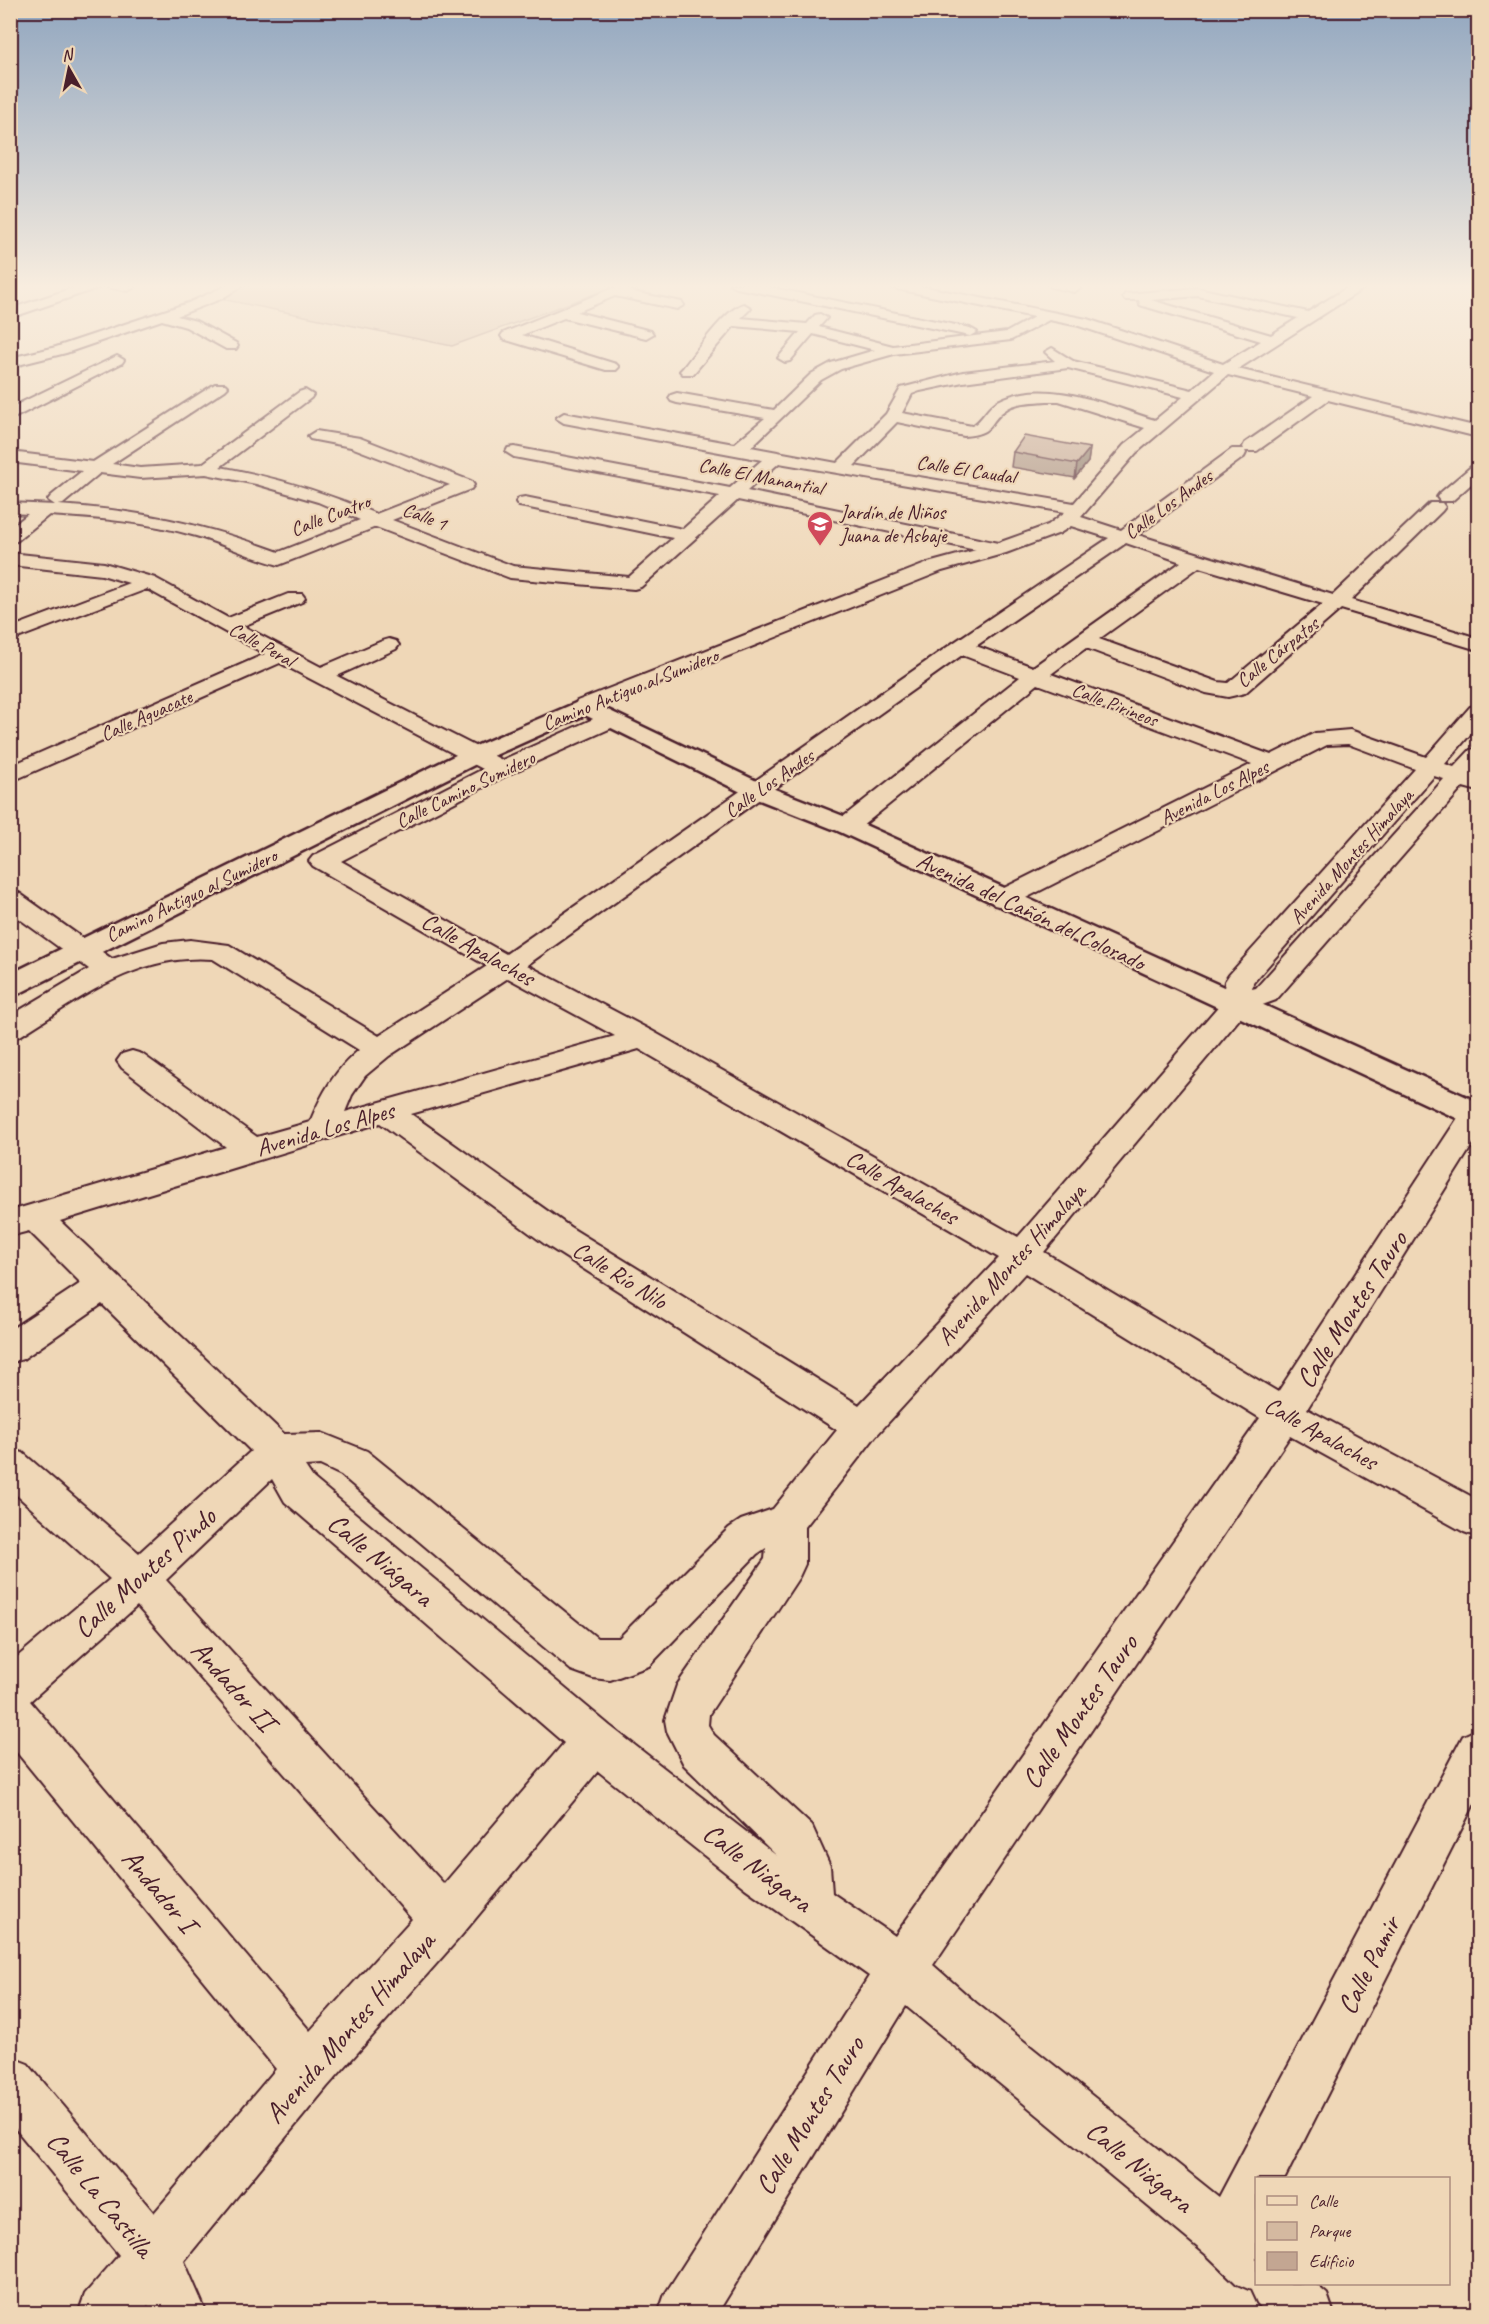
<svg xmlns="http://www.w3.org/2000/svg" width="1489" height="2324" viewBox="0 0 1489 2324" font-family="Caveat,sans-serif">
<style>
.green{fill:#d4b9a0;stroke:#8f6c66;stroke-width:1.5}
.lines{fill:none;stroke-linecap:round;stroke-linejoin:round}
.minor-casing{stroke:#4a1f2b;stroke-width:4}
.major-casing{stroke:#4a1f2b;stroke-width:5}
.minor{fill:#efd7b7;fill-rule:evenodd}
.major{fill:#efd7b7;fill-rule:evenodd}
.wall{fill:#a88f7e;stroke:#4a1f2b;stroke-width:1.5}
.shaded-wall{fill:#887466;stroke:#4a1f2b;stroke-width:1.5}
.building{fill:#c3a692;stroke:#4a1f2b;stroke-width:1.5}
.labels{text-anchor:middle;stroke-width:4.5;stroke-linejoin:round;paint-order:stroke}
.far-street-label{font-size:20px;fill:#4a1f2b;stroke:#efd7b7}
.far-poi-label{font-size:20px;fill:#4a1f2b;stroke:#efd7b7;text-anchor:start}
.street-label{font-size:24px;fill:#4a1f2b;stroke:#efd7b7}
.near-street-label{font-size:28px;fill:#4a1f2b;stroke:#efd7b7}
</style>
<rect width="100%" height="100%" fill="#efd7b7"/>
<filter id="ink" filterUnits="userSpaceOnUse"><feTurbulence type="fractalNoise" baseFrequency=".0167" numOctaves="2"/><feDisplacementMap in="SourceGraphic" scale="12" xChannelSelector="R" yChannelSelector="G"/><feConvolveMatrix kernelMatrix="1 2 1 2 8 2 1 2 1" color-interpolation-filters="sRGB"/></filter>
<g filter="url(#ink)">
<path class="green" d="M250 284H622L452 346 221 299Z"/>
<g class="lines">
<g class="minor-casing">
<g id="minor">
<path d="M85 284H103L101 287 10 318V309Z"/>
<path d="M105 284H130L135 287 128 291 107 287Z"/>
<path d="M230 284H245L221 299 177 316 196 321 236 343 238 346 236 349H226L186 327 162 320 66 353 10 367V358L56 347 188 303Z"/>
<path d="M623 284H639L638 287 628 291 682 302 684 305 677 309 615 296 577 312 651 331 653 334 646 338 564 318 522 335 616 364 619 367 616 370H606L503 339 501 336 503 333Z"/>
<path d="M730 284H754L970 328 977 332 970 336 737 288Z"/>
<path d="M885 284H910L1087 319 1223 364 1261 341 1140 305 1139 300H1125L1123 297 1125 294 1198 288 1308 312 1353 284H1367L1366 287 1238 369 1478 427V437L1328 400 1257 451H1245L1243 447 1245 443 1313 396 1228 375 1136 453 1081 517 1121 530 1232 449H1244L1246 453 1244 457 1138 535 1333 595 1430 503H1442L1445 507 1442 511 1351 600 1478 638V650L1341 609 1245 693 1228 697 1206 693 1086 648 1051 674 1271 755 1315 733 1350 730 1426 757 1470 707 1478 705V725L1445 764 1454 767 1470 750 1478 748V769L1474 774 1478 776V791L1463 787 1276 1000 1246 1011 1044 1252 1278 1392 1467 1104 1478 1101V1136L1307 1409 1478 1500V1537L1464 1532 1290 1436 933 1965 976 2003 1219 2197 1463 1736 1478 1729V1796L1285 2178H1256V2284H1315L1327 2294 1334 2314H1267L1257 2303 1251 2290 1237 2284 1208 2256 906 2006 717 2314H658L665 2294 869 1976 745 1888 598 1771 461 1936 327 2087 184 2261 207 2314H152L148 2305 141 2314H78L85 2294 119 2255 10 2122V2057L28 2064 154 2213 276 2069 10 1744V1663L110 1579 10 1489V1449L23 1453 139 1553 251 1451 102 1304 23 1359 10 1363V1330L81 1283 29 1231 10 1236V1211L226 1147 122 1068 117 1061 122 1054 132 1051 142 1054 257 1137 310 1122C322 1093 335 1070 359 1050L213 959C137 953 81 998 20 1036L10 1038V1016L89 969 10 912V891L19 893 112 959 163 943 190 940 229 945 379 1036 487 966 313 866 309 861 313 856 483 769 280 663 10 782V766L265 654 147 589 10 641V628L129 583 102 575 10 565V553L104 563 155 578 228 618 288 594H302L305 598 302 602 243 626 321 667 382 641 389 639 396 641 399 645 396 649 337 676 502 760 602 715 610 713 618 715 621 720 618 725 509 774 341 861 506 954 953 643 1109 538 1071 526 1060 533 1006 553 942 571 585 713 577 711 574 706 577 701 928 563 976 550 738 500 641 587 634 589 510 578 376 527 279 565C251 558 224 544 196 536 148 522 98 518 49 515L17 541 10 542V528L28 514 10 513V503L55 505 48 500 51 496 82 471 10 462V452L93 462 215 384H225L228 387 225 390 112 464 140 468 202 464 299 392 305 390 313 395 311 398 220 467C275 477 325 492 376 514L450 485 351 447 310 439 308 436 316 431 360 438 471 481 474 485 471 489 392 520 513 566 629 577 673 538 525 507 519 506 516 502 519 498 525 497 683 529 720 496 514 457 506 452 508 448 514 447 730 488 762 460 564 423 556 418 564 413 734 444 765 418 677 403 671 401 669 398 671 395 677 393 774 410 811 374 831 363 875 350 813 334 790 361 785 362 778 358 800 332 734 326 693 374H683L680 371 683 368C696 352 726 308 744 304L751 308 741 318 807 324 815 315 820 314 827 318 819 327 893 346 1007 332 1034 317 892 288ZM1198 296 1298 318 1271 335 1151 300ZM1049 320 1079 326 1214 371 1192 390 1073 361 1052 348 1045 352 1055 361 963 372 901 388 886 414 837 463 751 447 821 380 841 369 894 354 1011 340ZM1068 368 1183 397 1155 420C1109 406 1045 376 998 401 987 407 983 420 972 426L902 413 912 394 920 391 963 382ZM1047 401H1059L1145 428 1124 445 1074 503 854 466 897 422 964 436C996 434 987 421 1008 408 1019 402 1034 402 1047 401ZM779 463 1065 512 1048 525 998 543 747 491ZM100 473 140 478 206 474 256 484 318 502 360 520 279 552C203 524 139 510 58 505L63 504ZM1126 543 1181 562 1033 667 976 646ZM1199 567 1323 604 1228 683 1218 682 1099 639ZM962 655 1020 677 838 821 835 826 838 831 847 833 856 831 1038 684 1252 764 994 893 990 899 994 905 1003 907 1012 905 1327 745 1348 744 1415 769 1229 975 1225 981 1222 1002 1018 1237 652 1031 527 965ZM1434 776 1444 779 1256 988 1252 989 1253 983ZM508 978 615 1036 345 1112 352 1095 365 1076 389 1056ZM639 1049 999 1258 859 1405 570 1227 411 1114ZM380 1123 546 1245 837 1430 773 1509 741 1520 729 1528 619 1638H597L367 1451 322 1433 284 1434 60 1221ZM1025 1273 1260 1418 895 1936 832 1893 830 1866 812 1826 714 1735 708 1725 709 1714 799 1577 805 1564V1527L875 1437ZM320 1465 341 1475 571 1670 593 1678 610 1680 649 1666 757 1554 766 1548 765 1559 677 1685 665 1720 667 1731 684 1765 777 1856 610 1726 313 1478 305 1466ZM272 1479 285 1502 564 1743 444 1884 166 1580ZM137 1606 412 1919 310 2031 30 1701Z"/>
<path d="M1049 284H1072L1081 288 1074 292 1051 287Z"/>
<path d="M117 356 124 360 122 363 10 420V408Z"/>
<path d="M1478 465V478L1452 501H1440L1437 497 1440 493 1472 466Z"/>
</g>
</g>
<g class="major-casing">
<path id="major" d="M585 699 767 786 856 821 1478 1102V1126L1467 1123 838 831 749 796 585 715 482 761 20 993 10 995V974L464 751Z"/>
</g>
<use href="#minor" class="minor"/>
<use href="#major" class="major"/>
</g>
<path class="wall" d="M1090 448 1088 462 1075 478 1011 467 1013 452Z"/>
<path class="shaded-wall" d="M1090 448 1088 462 1075 478 1077 464Z"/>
<path class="building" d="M1024 436 1090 448 1077 464 1013 452Z"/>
</g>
<linearGradient id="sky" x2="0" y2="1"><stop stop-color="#91a6bf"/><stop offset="0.47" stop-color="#f8eddf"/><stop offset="1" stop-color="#f8eddf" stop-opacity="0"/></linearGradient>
<rect width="1489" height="609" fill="url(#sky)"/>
<defs>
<g id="school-pin" transform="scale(1.35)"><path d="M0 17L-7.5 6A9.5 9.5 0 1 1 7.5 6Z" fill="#d1495b" stroke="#efd7b7"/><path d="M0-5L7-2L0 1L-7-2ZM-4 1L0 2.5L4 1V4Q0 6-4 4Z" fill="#fff"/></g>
</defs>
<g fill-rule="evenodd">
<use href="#school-pin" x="820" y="524"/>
</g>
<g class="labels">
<g class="far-street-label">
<text transform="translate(966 469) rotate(9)" y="7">Calle El Caudal</text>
<text transform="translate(761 476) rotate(11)" y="7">Calle El Manantial</text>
<text transform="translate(1168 504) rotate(-36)" y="7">Calle Los Andes</text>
<text transform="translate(330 515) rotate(-21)" y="7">Calle Cuatro</text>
<text transform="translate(425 516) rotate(21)" y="7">Calle 1</text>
<text transform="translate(262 644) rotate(29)" y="7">Calle Peral</text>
<text transform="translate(1277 652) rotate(-39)" y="7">Calle Cárpatos</text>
<text transform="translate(630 689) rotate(-22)" y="7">Camino Antiguo al Sumidero</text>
<text transform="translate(1115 704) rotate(21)" y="7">Calle Pirineos</text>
<text transform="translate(146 715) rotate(-24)" y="7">Calle Aguacate</text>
<text transform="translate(769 783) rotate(-35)" y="7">Calle Los Andes</text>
<text transform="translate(465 789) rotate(-26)" y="7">Calle Camino Sumidero</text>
<text transform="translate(1214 792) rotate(-27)" y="7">Avenida Los Alpes</text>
<text transform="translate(1351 856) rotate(-48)" y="7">Avenida Montes Himalaya</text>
<text transform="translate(191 895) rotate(-26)" y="7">Camino Antiguo al Sumidero</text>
</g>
<g class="far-poi-label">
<text x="840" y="519">Jardín de Niños<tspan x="840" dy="23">Juana de Asbaje</tspan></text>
</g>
<g class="street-label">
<text transform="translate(1031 911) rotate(25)" y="8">Avenida del Cañón del Colorado</text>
<text transform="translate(478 949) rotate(29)" y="8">Calle Apalaches</text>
<text transform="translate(325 1129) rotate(-16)" y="8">Avenida Los Alpes</text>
<text transform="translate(902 1187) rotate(30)" y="8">Calle Apalaches</text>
<text transform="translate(1011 1264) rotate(-48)" y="8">Avenida Montes Himalaya</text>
<text transform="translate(620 1275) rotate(32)" y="8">Calle Río Nilo</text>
<text transform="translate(1321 1433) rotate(29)" y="8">Calle Apalaches</text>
</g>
<g class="near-street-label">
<text transform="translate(1351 1309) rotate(-57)" y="10">Calle Montes Tauro</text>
<text transform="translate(381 1559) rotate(40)" y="10">Calle Niágara</text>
<text transform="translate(144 1572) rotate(-42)" y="10">Calle Montes Pindo</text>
<text transform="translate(234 1685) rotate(48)" y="10">Andador II</text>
<text transform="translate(1079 1711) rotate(-55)" y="10">Calle Montes Tauro</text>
<text transform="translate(758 1867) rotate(37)" y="10">Calle Niágara</text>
<text transform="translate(160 1890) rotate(50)" y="10">Andador I</text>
<text transform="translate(1368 1965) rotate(-63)" y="10">Calle Pamir</text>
<text transform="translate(349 2027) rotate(-49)" y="10">Avenida Montes Himalaya</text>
<text transform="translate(809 2115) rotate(-58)" y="10">Calle Montes Tauro</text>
<text transform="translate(1140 2166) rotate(39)" y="10">Calle Niágara</text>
<text transform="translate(101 2194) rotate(51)" y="10">Calle La Castilla</text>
</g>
</g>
<rect width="1489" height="2324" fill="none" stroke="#efd7b7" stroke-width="36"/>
<rect x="18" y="18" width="1453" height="2288" fill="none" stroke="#4a1f2b" stroke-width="2" filter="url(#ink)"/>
<rect x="1255" y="2177" width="195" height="108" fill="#efd7b7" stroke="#ad8d7f" stroke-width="1.5"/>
<rect x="1267" y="2196" width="30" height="9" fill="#efd7b7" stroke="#ad8d7f" stroke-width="1.5"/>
<text x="1309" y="2207" font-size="18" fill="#4a1f2b">Calle</text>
<rect x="1267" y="2222" width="30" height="18" fill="#d4b9a0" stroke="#ad8d7f" stroke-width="1.5"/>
<text x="1309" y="2237" font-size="18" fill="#4a1f2b">Parque</text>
<rect x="1267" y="2252" width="30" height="18" fill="#c3a692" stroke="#ad8d7f" stroke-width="1.5"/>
<text x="1309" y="2267" font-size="18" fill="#4a1f2b">Edificio</text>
<g transform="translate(69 69) rotate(351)" stroke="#efd7b7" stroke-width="4.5" paint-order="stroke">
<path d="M0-4.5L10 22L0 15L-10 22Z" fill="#4a1f2b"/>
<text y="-9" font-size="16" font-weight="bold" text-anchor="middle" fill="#4a1f2b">N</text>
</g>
</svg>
